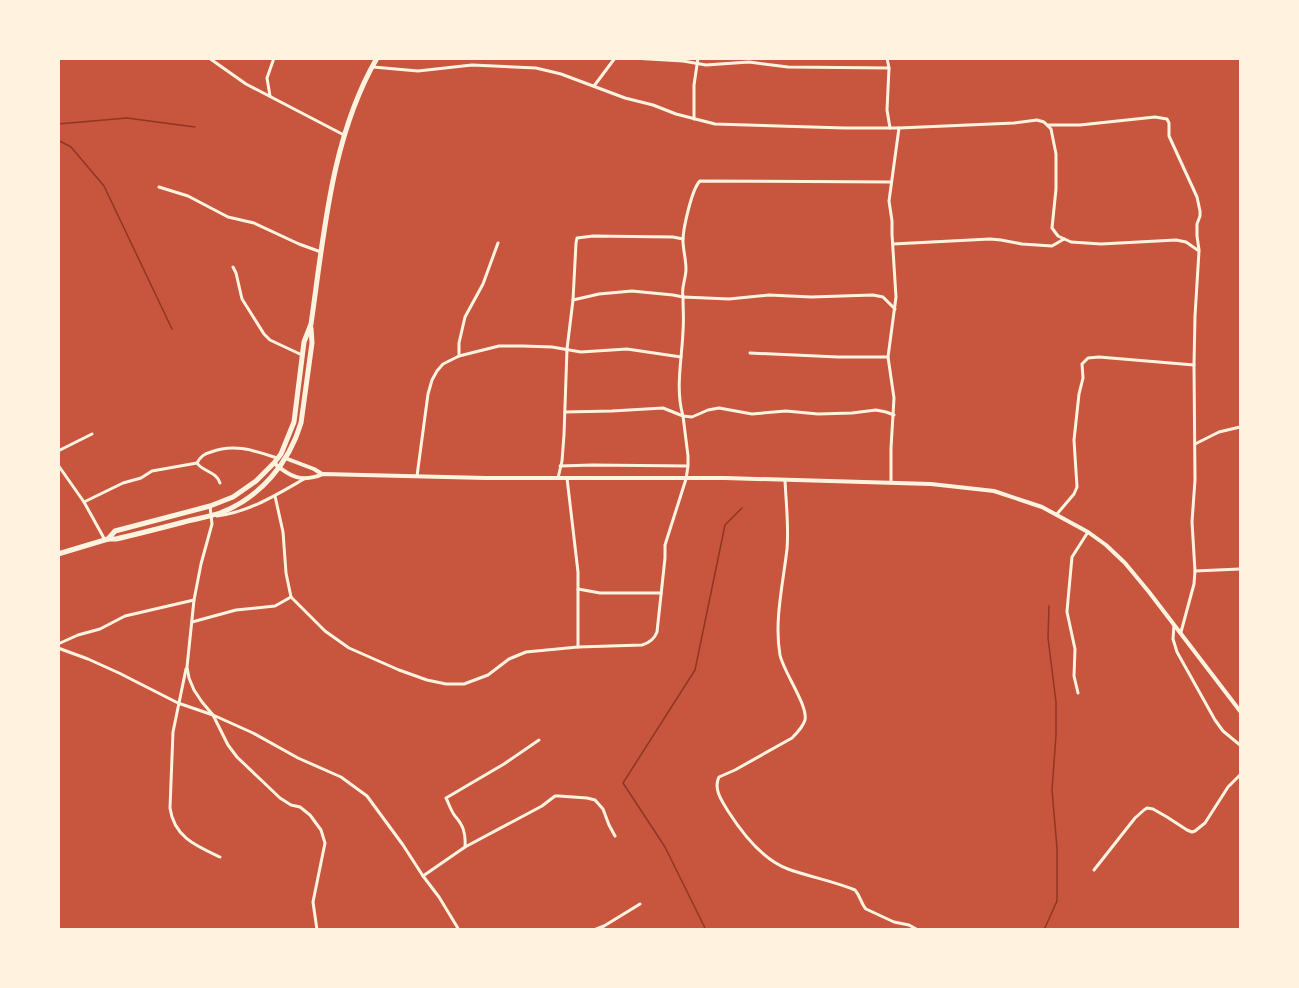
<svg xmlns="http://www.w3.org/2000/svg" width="1299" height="988" viewBox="0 0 1299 988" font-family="'Fira Sans Condensed',sans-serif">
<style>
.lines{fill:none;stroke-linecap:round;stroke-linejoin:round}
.stream{stroke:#8f3625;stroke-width:1.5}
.minor{stroke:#fff3e0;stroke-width:3}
.tertiary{stroke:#fff3e0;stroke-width:4}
.primary{stroke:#fff3e0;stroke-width:5}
</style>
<rect width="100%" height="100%" fill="#c8553d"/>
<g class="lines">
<g class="stream">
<path d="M58 124 127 118 195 127"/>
<path d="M58 140 71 147 104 186 172 329"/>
<path d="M706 930 665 847 623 783 695 670 725 525 742 508"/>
<path d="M1044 930 1057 901V848L1052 790 1056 735V702L1048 638 1049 606"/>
</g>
<g class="minor">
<path d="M209 58 246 84 344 135"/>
<path d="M632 58 683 61 706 65 749 62 788 67 889 68"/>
<path d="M887 58 889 68 887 110 890 128"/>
<path d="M373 67 418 71 472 65 536 68 561 74 625 98 653 105 676 114 715 124 845 128H899L1014 123 1037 120 1044 122 1051 129 1056 154V189L1052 228 1058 236 1071 242 1101 244 1176 240 1186 242 1199 251 1195 316 1194 365 1195 480 1192 522 1195 571 1194 584 1181 632"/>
<path d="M594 86 615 58"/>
<path d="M270 96 267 78 274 58"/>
<path d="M694 119V85L698 58"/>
<path d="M1048 125H1080L1155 117 1167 119 1169 123V136L1197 197 1200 211V216L1197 224V236L1199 250"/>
<path d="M159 187 188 196 228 217 254 223 299 244 321 252"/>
<path d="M893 244 990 239 1001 240 1022 244 1052 246 1064 239"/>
<path d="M233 267 236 273 242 299 264 334 270 340 302 355"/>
<path d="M573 300 599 294 632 291 673 295 683 297C681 287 686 279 686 269 686 259 683 250 683 240 683 229 692 188 700 181L891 182"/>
<path d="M750 353 838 357H888"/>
<path d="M459 356V343L465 317 483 284 498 243"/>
<path d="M894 415 886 412 876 410 852 413 818 414 786 411 752 414 719 408 708 410 692 417 683 416C675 389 682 359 683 331 684 320 683 308 683 297L729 299 769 295 811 297 873 295 883 297 895 309"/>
<path d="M1195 444 1219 432 1240 427"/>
<path d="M58 451 92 434"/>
<path d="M197 463C203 472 216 471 220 483"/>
<path d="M58 465 84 502 105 540"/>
<path d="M560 466 592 465 687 466"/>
<path d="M417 476 428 394 432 380 437 371 443 364 459 356 499 346H523L552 347 581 352 627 349 681 357"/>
<path d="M558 478 562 461 564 435 567 349 573 300 576 243 577 238 593 236 673 237 683 239"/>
<path d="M567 478 578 572V647"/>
<path d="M785 480C786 503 789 527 787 549 783 584 774 621 780 655 784 673 808 705 805 720 803 727 797 733 792 738L735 770 719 777C713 789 722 801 728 811 742 833 763 860 788 869 810 877 833 881 855 890 861 897 861 904 866 909L894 922 909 925 918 930"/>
<path d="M891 483V448L894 398 888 357 896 297 892 234V221L889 201 899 128"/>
<path d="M275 496 283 532 286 573 291 597 325 631 349 648 399 670 427 680 446 684H464L488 675 509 659 526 652 578 647 642 645C649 643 654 640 657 632L665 558V545L686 479 688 466V456L683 416 663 408 612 411 565 412"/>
<path d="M84 502 123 483 141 478 152 471 197 463C201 456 204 454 211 452 235 443 255 451 277 458"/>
<path d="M210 506 212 524 201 564 194 600 187 667 189 678 194 690 202 702 213 715 253 733 298 758 341 777 367 796 403 845 423 876 439 897 459 930"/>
<path d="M1057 514 1074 494 1077 487 1074 440 1079 394 1083 378 1082 364 1088 358 1099 357 1194 365"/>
<path d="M217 516C249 512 276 495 304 479"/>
<path d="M1195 571 1240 569"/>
<path d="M578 589 600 593H661"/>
<path d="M192 622 236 610 275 606 291 597"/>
<path d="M1174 625 1173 639 1177 652 1215 720 1223 731 1240 745"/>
<path d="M58 644 78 635 100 629 125 616 194 600"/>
<path d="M58 648 88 659 119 673 178 703 213 715 228 745 237 757 280 798 291 805 300 807 310 815 321 830 325 843 313 902 317 930"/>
<path d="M186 669 173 732 170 808C174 837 196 846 220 857"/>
<path d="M1078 693 1074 676 1075 649 1067 612 1068 600 1072 557 1088 532"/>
<path d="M465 847 542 806 555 796H559L587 798 595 800 603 809 609 825 615 836"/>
<path d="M1094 870 1135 818 1144 810 1147 808 1153 809 1167 817 1187 830 1192 832 1195 831 1205 823 1228 787 1240 775"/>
<path d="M423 876 465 847C466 833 463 825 455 816 451 811 449 804 446 798L504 764 539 740"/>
<path d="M594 930 604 926 640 904"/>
</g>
<g class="tertiary">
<path d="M285 458 314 469 322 474"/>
<path d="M274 463C290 477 302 483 323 474L486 478H725L931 484 994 491 1042 507 1088 532 1106 545 1125 563 1149 592 1240 711"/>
</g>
<g class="primary">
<path d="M108 539 115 531 210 506 233 497 256 481 274 463 281 454 294 422 304 342 311 324C324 235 331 137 377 58"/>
<path d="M58 554 108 539H116C138 534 161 528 184 522 195 519 208 517 220 513 260 498 289 463 301 423L312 343 311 328"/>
</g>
</g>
<rect width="1299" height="988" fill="none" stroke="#fff3e0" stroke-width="120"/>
</svg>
